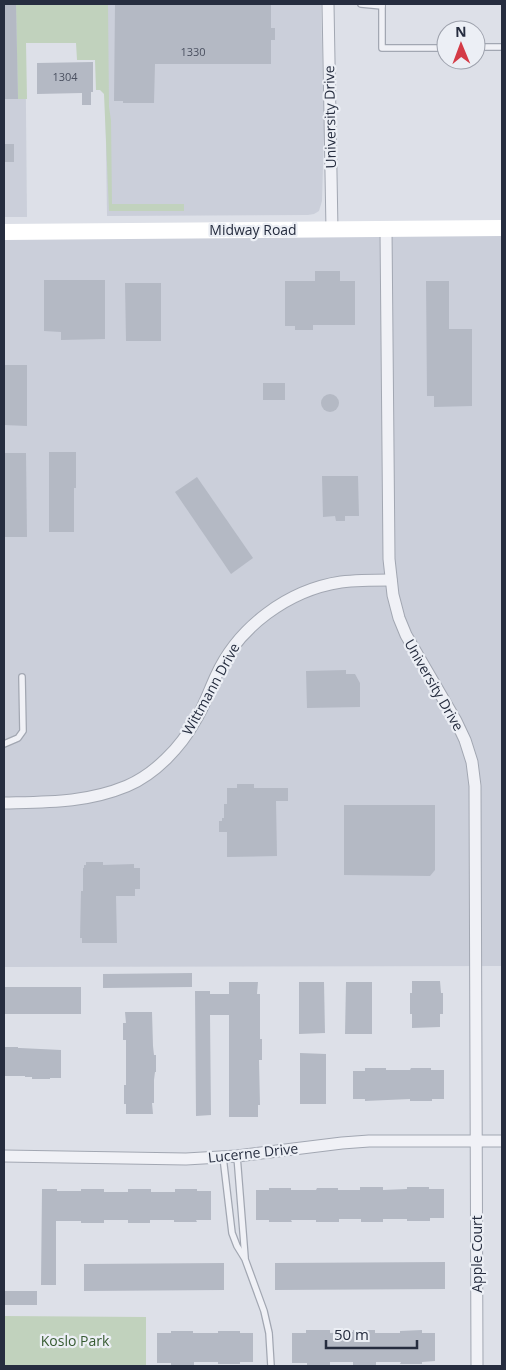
<svg xmlns="http://www.w3.org/2000/svg" width="506" height="1370" viewBox="0 0 506 1370" font-family="'Open Sans',sans-serif">
<style>
.built{fill:#cbcfda}
.green{fill:#c1d2bd}
.building{fill:#b4b9c4}
.lines{fill:none;stroke-linecap:round;stroke-linejoin:round}
.service-casing{stroke:#a2a7b2;stroke-width:8}
.minor-casing{stroke:#a2a7b2;stroke-width:13}
.service{stroke:#f0f1f6;stroke-width:5.5}
.minor{stroke:#f0f1f6;stroke-width:11}
.secondary{stroke:#fff;stroke-width:16}
.labels{text-anchor:middle;stroke-width:4.5;stroke-linejoin:round;paint-order:stroke}
.number-label{font-size:11px;fill:#4a5060}
.street-label{font-size:14px;fill:#262d3f;stroke:#eceff5}
.park-label{font-size:14px;fill:#375b32;stroke:#eceff5}
</style>
<rect width="100%" height="100%" fill="#dde0e8"/>
<g class="built">
<path d="M4 4H25L27 217H4Z"/>
<path d="M104 4H321L324 132 322 201 319 211 314 214 308 215 107 216Z"/>
<path d="M502 228V966L4 967V232Z"/>
</g>
<g class="green">
<path d="M16 4H108L109 107 111 120 112 204H184V211H109L104 94 100 90H96L95 60H77L76 43H26L27 99H18Z"/>
<path d="M4 1316 146 1317V1366H4Z"/>
</g>
<g class="building">
<path d="M4 4H16L18 99H4Z"/>
<path d="M115 4H271V28H275V40H271V64H155L154 103H123V101H114Z"/>
<path d="M93 62V92H91V105H82V93L37 94V63Z"/>
<rect x="4" y="144" width="10" height="18"/>
<path d="M315 271H340V281H355V325H313V330H295V326H285V281H315Z"/>
<path d="M44 280H105V339L61 340V332L44 331Z"/>
<path d="M426 281H449V329H472V406L434 407V396H427Z"/>
<path d="M125 283H161V341H126Z"/>
<path d="M4 365H27V426L4 425Z"/>
<rect x="263" y="383" width="22" height="17"/>
<circle cx="330" cy="403" r="9"/>
<path d="M49 452H76V488H74V532H49Z"/>
<path d="M4 453H26L27 537H4Z"/>
<path d="M322 476H358L359 516H345V521H336L335 516 323 517Z"/>
<path d="M197 477 253 558 231 574 175 492Z"/>
<path d="M346 670V674H355L360 683V707L307 708 306 671Z"/>
<path d="M237 784H254V788H288V801H276L277 856 227 857V832H219V821H222V818H224V804H227V788H237Z"/>
<path d="M344 805H435V870L430 876 344 875Z"/>
<path d="M86 862H103V865L134 864V868H140V889H135V896H116L117 943H82V938H80L81 891H83V868H84V865H86Z"/>
<path d="M192 973V987L103 988V974Z"/>
<path d="M412 981H440L441 993H443V1014H440V1027L412 1028V1014H410V993H412Z"/>
<path d="M229 982H258L257 994H260V1039H262V1060H259L260 1105H258V1117H229V1015H210L211 1115 196 1116 195 991H210V994H229Z"/>
<path d="M299 982H324L325 1033 299 1034Z"/>
<path d="M346 982H372V1034H345Z"/>
<rect x="4" y="987" width="77" height="27"/>
<path d="M125 1012H152L153 1046 154 1055H156V1072H155L154 1080V1103H152L153 1114H126V1104H124V1085H126V1040H123V1023H126Z"/>
<path d="M4 1047H18V1048H20L61 1050V1078H50V1079H32V1077H25V1076H4Z"/>
<path d="M300 1053 326 1054V1104H300Z"/>
<path d="M365 1068H386V1070H410L411 1068H431V1070H444V1099H432V1101H410V1099L365 1101V1099H353V1071H365Z"/>
<path d="M360 1187H383V1190L407 1189V1187H429V1189H444V1218H430V1221H407V1219H383V1222H361V1219H339V1222H316V1220H291L292 1222H269V1220H256V1190H269V1188H291V1190H316L317 1188H338V1190H360Z"/>
<path d="M42 1189H57V1191H81V1189H104V1192H128V1189H151V1192H175V1189H197V1191H211V1220H196L197 1222H174V1220H150V1223H128V1220H104V1223H81V1221H56V1285H41Z"/>
<path d="M445 1262V1289L275 1290V1263Z"/>
<path d="M224 1263V1290L84 1291V1264Z"/>
<rect x="4" y="1291" width="33" height="14"/>
<path d="M306 1330H330V1333L353 1332V1330H375V1333H400V1331L422 1330V1333H435V1361L422 1362V1364H400L401 1362H376V1365H353V1362H330V1365H307V1363H292V1333H306Z"/>
<path d="M171 1331H193V1333H218V1331H240V1333H253V1362H240V1364H218V1362H194V1365H171V1363H157V1333H171Z"/>
</g>
<g class="lines">
<g class="service-casing">
<g id="service">
<path d="M361 4 382 6"/>
<path d="M382 4V48H446"/>
<path d="M476 47H502"/>
<path d="M4 744 18 738 23 731 22 677"/>
<path d="M237 1156 245 1257"/>
<path d="M223 1157 232 1233 237 1246 245 1259 264 1311 269 1333 271 1366"/>
</g>
</g>
<g class="minor-casing">
<g id="minor">
<path d="M328 4 332 230"/>
<path d="M386 230 389 559 393 595 399 618 406 635 456 721 465 740 472 762 475 786 477 1366"/>
<path d="M4 803C47 802 86 803 127 786 155 774 181 747 195 721 204 707 209 691 216 676 238 627 288 590 341 582 358 580 374 580 391 580"/>
<path d="M4 1156 186 1159 237 1156 342 1143 369 1141H502"/>
</g>
</g>
<use href="#service" class="service"/>
<use href="#minor" class="minor"/>
<path class="secondary" d="M4 232 502 228"/>
</g>
<g class="labels">
<g class="number-label">
<text x="193" y="56">1330</text>
<text x="65" y="81">1304</text>
</g>
<g class="street-label">
<text transform="translate(330 117) rotate(-91)" y="5">University Drive</text>
<text x="253" y="235">Midway Road</text>
<text transform="translate(434 685) rotate(60)" y="5">University Drive</text>
<text transform="translate(211 689) rotate(-61)" y="5">Wittmann Drive</text>
<text transform="translate(253 1153) rotate(-6)" y="5">Lucerne Drive</text>
<text transform="translate(477 1254) rotate(-90)" y="5">Apple Court</text>
</g>
<g class="park-label">
<text x="75" y="1346">Koslo Park</text>
</g>
</g>
<rect width="506" height="1370" fill="none" stroke="#262d3f" stroke-width="10"/>
<g transform="translate(461 45) rotate(359)"><circle r="24" fill="#eceff5" stroke="#9da1ac"/>
<path d="M0-4L9 19L0 12L-9 19Z" fill="#d43b46"/>
<text y="-8" font-size="14" font-weight="bold" text-anchor="middle" fill="#262d3f">N</text>
</g>
<path d="M326 1340v8h91v-8" fill="none" stroke="#262d3f" stroke-width="2.5"/>
<text x="334" y="1340" font-size="15" fill="#262d3f" stroke="#eceff5" stroke-width="4" paint-order="stroke">50 m</text>
</svg>
